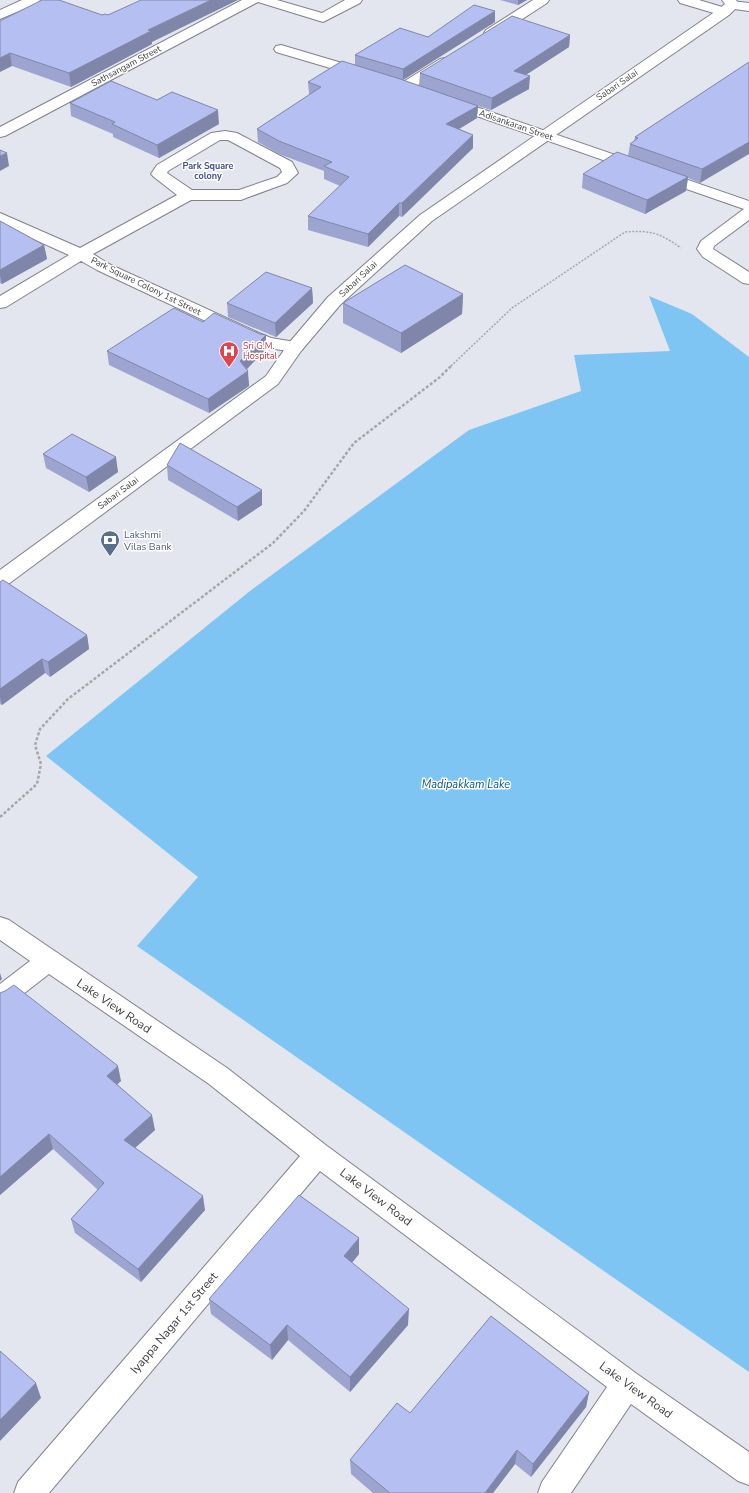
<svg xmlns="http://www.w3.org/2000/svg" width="749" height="1493" viewBox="0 0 749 1493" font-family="'Nunito Sans',sans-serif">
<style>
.water{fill:#7ec5f4}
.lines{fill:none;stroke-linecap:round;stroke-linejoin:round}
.minor-casing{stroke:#7f8189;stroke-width:2}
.major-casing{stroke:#7f8189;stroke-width:2}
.path-far1{stroke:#a4a6ad;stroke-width:1.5;stroke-dasharray:2 1.5;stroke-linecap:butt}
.path{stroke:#a4a6ad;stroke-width:2.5;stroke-dasharray:3 2;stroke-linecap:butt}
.minor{fill:#fff;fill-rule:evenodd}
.major{fill:#fff;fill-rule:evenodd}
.wall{fill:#9da4d0}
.shaded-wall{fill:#7f86a9}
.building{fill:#b6bff2;stroke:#7f86a9}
.labels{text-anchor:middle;stroke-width:3;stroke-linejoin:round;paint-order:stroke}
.far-street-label{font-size:9px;fill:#3b3c3f;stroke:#fff}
.far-neighbourhood-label{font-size:9px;font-weight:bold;fill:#3f508c;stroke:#fff}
.far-health-label{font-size:9px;fill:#be3a42;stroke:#fff;text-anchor:start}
.service-label{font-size:10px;fill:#4e5e75;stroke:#fff;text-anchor:start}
.water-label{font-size:11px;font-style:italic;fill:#08547a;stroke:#fff}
.near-street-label{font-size:12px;fill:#3b3c3f;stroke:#fff}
</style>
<rect width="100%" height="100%" fill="#e4e6ef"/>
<path class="water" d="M649 296 692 314 749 357V1372L137 946 198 877 46 756 250 591 469 430 581 391 574 355 670 351Z"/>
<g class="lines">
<g class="minor-casing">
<g id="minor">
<path d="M22 0H40L38 3 0 19V10Z"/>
<path d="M242 0H277L322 13 345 0H362L360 3 323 22 258 2 5 136 0 137V127Z"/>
<path d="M533 0H549L547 3 496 36H486L484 33 486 30Z"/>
<path d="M678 0H699L729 9 731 12 729 15 724 16 680 3Z"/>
<path d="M732 1 749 3V11L727 8 725 5 727 2Z"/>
<path d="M281 45 369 71 371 74 369 77 364 78 276 52 274 49 276 46Z"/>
<path d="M445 58 450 59 452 62 450 65 410 90 405 91 400 90 398 87 400 84 440 59Z"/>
<path d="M450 98 749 201V220L714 246 713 249 749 272V284L743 283 703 257 697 249 701 241 744 209 445 105 443 102 445 99Z"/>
<path d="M225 131 237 133 292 162 298 173 287 183 246 198 241 200H191L93 254 109 264 259 333 271 338 301 343 304 347 301 351 295 352 261 347 97 270 81 261 6 307 0 308V296L69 255 0 224V213L80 248 177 195 154 177 151 174 157 165 211 133ZM220 140H228L280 168 282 172 277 177 239 190H192L167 173 168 171Z"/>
<path d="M0 917 9 920 227 1068 327 1146 637 1374 749 1452V1485L738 1481 631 1404 571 1493H538L542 1482 607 1387 320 1171 49 1493H14L18 1482 300 1156 209 1084 49 974 9 1005 0 1008V984L30 961 0 940Z"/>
</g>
</g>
<g class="major-casing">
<path id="major" d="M722 0H736L739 5 729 15 432 221 340 305 301 351 278 384 7 585 0 587V570L266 376 289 343 328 297 420 215 719 9 725 4Z"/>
</g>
<path class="path-far1" d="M451 366 512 308 625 232C651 230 660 233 681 248"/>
<path class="path" d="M0 817 37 784 41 764 35 745 40 729 68 699 273 543 304 511 354 443 440 377 452 365"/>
<use href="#minor" class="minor"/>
<use href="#major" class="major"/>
</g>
<g class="wall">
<path d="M500 0H527L518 5Z"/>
<path d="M0 21 152 42V44L71 87 12 66Z"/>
<path d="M495 22 403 80 419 86 420 73 570 35 569 47 526 75 529 89 491 110 478 106 477 118 459 129 473 135V148L402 217 399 216 368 247 308 230V216L340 186 324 179V171L279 154 258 142 257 129 310 95 309 94 308 82 355 65V55L428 37Z"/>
<path d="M749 62 700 183 688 178 686 191 645 214 582 188 583 174 628 156 630 144 634 141 635 137Z"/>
<path d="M157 100 219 124 159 158 113 137V134L71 116 70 103Z"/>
<path d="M0 221 44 245 47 259 2 284 0 283Z"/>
<path d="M312 288 313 303 276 337 228 317 227 303Z"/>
<path d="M463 294 462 314 401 353 343 323V303Z"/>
<path d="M203 322 266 349 247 369 249 386 209 413 109 365 107 351Z"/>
<path d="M43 454 118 472 89 492 46 468Z"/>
<path d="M167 465 262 505 238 521 168 480Z"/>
<path d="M0 582 87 635 89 649 50 677 45 673 2 705 0 704Z"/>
<path d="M0 993 121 1081 117 1084 155 1130 135 1148 205 1210 141 1282 75 1233 71 1219 98 1190 53 1149 0 1195Z"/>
<path d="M359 1254 352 1263 408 1325 350 1392 288 1340 272 1360 211 1314 209 1299Z"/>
<path d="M589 1392 586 1407 531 1477 515 1464 493 1493H373L351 1474 350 1460 410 1413Z"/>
</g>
<g class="shaded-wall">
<path d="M211 0H238L152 42V44L71 87 69 73 148 30Z"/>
<path d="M518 0H527L518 5Z"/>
<path d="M495 11V22L403 80V69Z"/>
<path d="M570 35 569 47 513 83 514 71Z"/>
<path d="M10 53 12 66 0 72V58Z"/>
<path d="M530 76 529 89 491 110 492 98Z"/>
<path d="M478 106 477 118 446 137V124Z"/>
<path d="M218 110 219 124 159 158 157 145Z"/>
<path d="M473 135V148L402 217V203Z"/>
<path d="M749 142V154L700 183 702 169Z"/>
<path d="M7 153 9 166 0 171V156Z"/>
<path d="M688 177 686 191 645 214 647 200Z"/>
<path d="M399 203V216L368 247V234Z"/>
<path d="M44 245 47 259 2 284 0 275V270Z"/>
<path d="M312 288 313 303 276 337 275 323Z"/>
<path d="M463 294 462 314 401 353V333Z"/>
<path d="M266 335V349L241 375 240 361Z"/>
<path d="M248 371 249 386 209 413 208 399Z"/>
<path d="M116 457 118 472 89 492 86 477Z"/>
<path d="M262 490V505L238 521 237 507Z"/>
<path d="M87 635 89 649 50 677 48 662Z"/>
<path d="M42 659 45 673 2 705 0 697V689Z"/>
<path d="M0 973 2 979 0 981Z"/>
<path d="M118 1066 121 1081 110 1091 107 1076Z"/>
<path d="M152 1115 155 1130 127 1155 124 1140Z"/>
<path d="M49 1134 53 1149 0 1195V1177Z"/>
<path d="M203 1196 205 1210 141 1282 138 1269Z"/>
<path d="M359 1238V1254L344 1272V1256Z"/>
<path d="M409 1309 408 1325 350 1392V1377Z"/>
<path d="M287 1325 288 1340 272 1360 270 1345Z"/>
<path d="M36 1383 41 1398 0 1441V1420Z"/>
<path d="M589 1392 586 1407 531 1477 533 1464Z"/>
<path d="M517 1450 515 1464 493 1493H485Z"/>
</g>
<g class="building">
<path d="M42 0H59L102 15 105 14 108 15 141 0H211L148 30 151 31 69 73 10 53 0 58V21Z"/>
<path d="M474 5 495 11 403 69 355 55 400 28 428 37Z"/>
<path d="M512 16 570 35 514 71 530 76 492 98 420 73Z"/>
<path d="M342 61 400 79 478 106 446 124 473 135 402 203H399L368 234 308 216 349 177 324 166 332 162 279 141 257 129 321 87 308 82Z"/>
<path d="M749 62V142L702 169 630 144 638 138 635 137Z"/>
<path d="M111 81 157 100 172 92 218 110 157 145 112 124 115 122 70 103Z"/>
<path d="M0 150 7 153 0 156Z"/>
<path d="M617 152 688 177 647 200 583 174Z"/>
<path d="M0 221 44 245 0 270Z"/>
<path d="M405 265 463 294 401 333 343 303Z"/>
<path d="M266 272 312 288 275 323 227 303Z"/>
<path d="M174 308 203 322 214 313 260 334 266 335 240 361 248 371 208 399 107 351Z"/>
<path d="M72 434 116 457 86 477 43 454Z"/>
<path d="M180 443 262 490 237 507 167 465Z"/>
<path d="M3 580 87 635 48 662 42 659 0 689V582Z"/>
<path d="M14 985 118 1066 107 1076 152 1115 124 1140 203 1196 138 1269 71 1219 104 1183 49 1134 0 1177V993L5 991Z"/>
<path d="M299 1195 359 1238 344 1256 409 1309 350 1377 287 1325 270 1345 209 1299Z"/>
<path d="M491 1316 589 1392 533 1464 517 1450 485 1493H390L350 1460 397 1403 410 1413Z"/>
<path d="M0 1351 36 1383 0 1420Z"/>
</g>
<defs>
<g id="hospital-pin" transform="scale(1)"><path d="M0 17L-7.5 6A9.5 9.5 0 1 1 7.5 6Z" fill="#e0444e" stroke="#fff"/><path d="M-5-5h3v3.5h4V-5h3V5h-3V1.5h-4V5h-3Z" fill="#fff"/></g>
<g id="bank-pin" transform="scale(1)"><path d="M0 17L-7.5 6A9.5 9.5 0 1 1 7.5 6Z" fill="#5c6f8a" stroke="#fff"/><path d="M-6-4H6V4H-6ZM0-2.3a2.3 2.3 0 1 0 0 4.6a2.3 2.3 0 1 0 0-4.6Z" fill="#fff"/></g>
</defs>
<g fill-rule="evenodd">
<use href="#hospital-pin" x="229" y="351"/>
<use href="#bank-pin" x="110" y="540"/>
</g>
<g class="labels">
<g class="far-street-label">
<text transform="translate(126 66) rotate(-28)" y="3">Sathsangam Street</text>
<text transform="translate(617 85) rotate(-34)" y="3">Sabari Salai</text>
<text transform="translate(516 125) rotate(19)" y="3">Adisankaran Street</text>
<text transform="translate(358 279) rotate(-43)" y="3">Sabari Salai</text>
<text transform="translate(146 286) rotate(26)" y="3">Park Square Colony 1st Street</text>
<text transform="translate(118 493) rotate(-36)" y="3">Sabari Salai</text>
</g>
<g class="far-neighbourhood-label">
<text x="208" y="169">Park Square<tspan x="208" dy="10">colony</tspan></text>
</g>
<g class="far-health-label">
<text x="243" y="349">Sri G.M.<tspan x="243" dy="10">Hospital</tspan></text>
</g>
<g class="service-label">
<text x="124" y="538">Lakshmi<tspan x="124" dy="12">Vilas Bank</tspan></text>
</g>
<g class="water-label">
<text x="466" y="788">Madipakkam Lake</text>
</g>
<g class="near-street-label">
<text transform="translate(114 1006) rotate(34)" y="4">Lake View Road</text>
<text transform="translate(376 1197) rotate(37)" y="4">Lake View Road</text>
<text transform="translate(174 1323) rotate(-50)" y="4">Iyappa Nagar 1st Street</text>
<text transform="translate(636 1390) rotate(36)" y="4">Lake View Road</text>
</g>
</g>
</svg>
